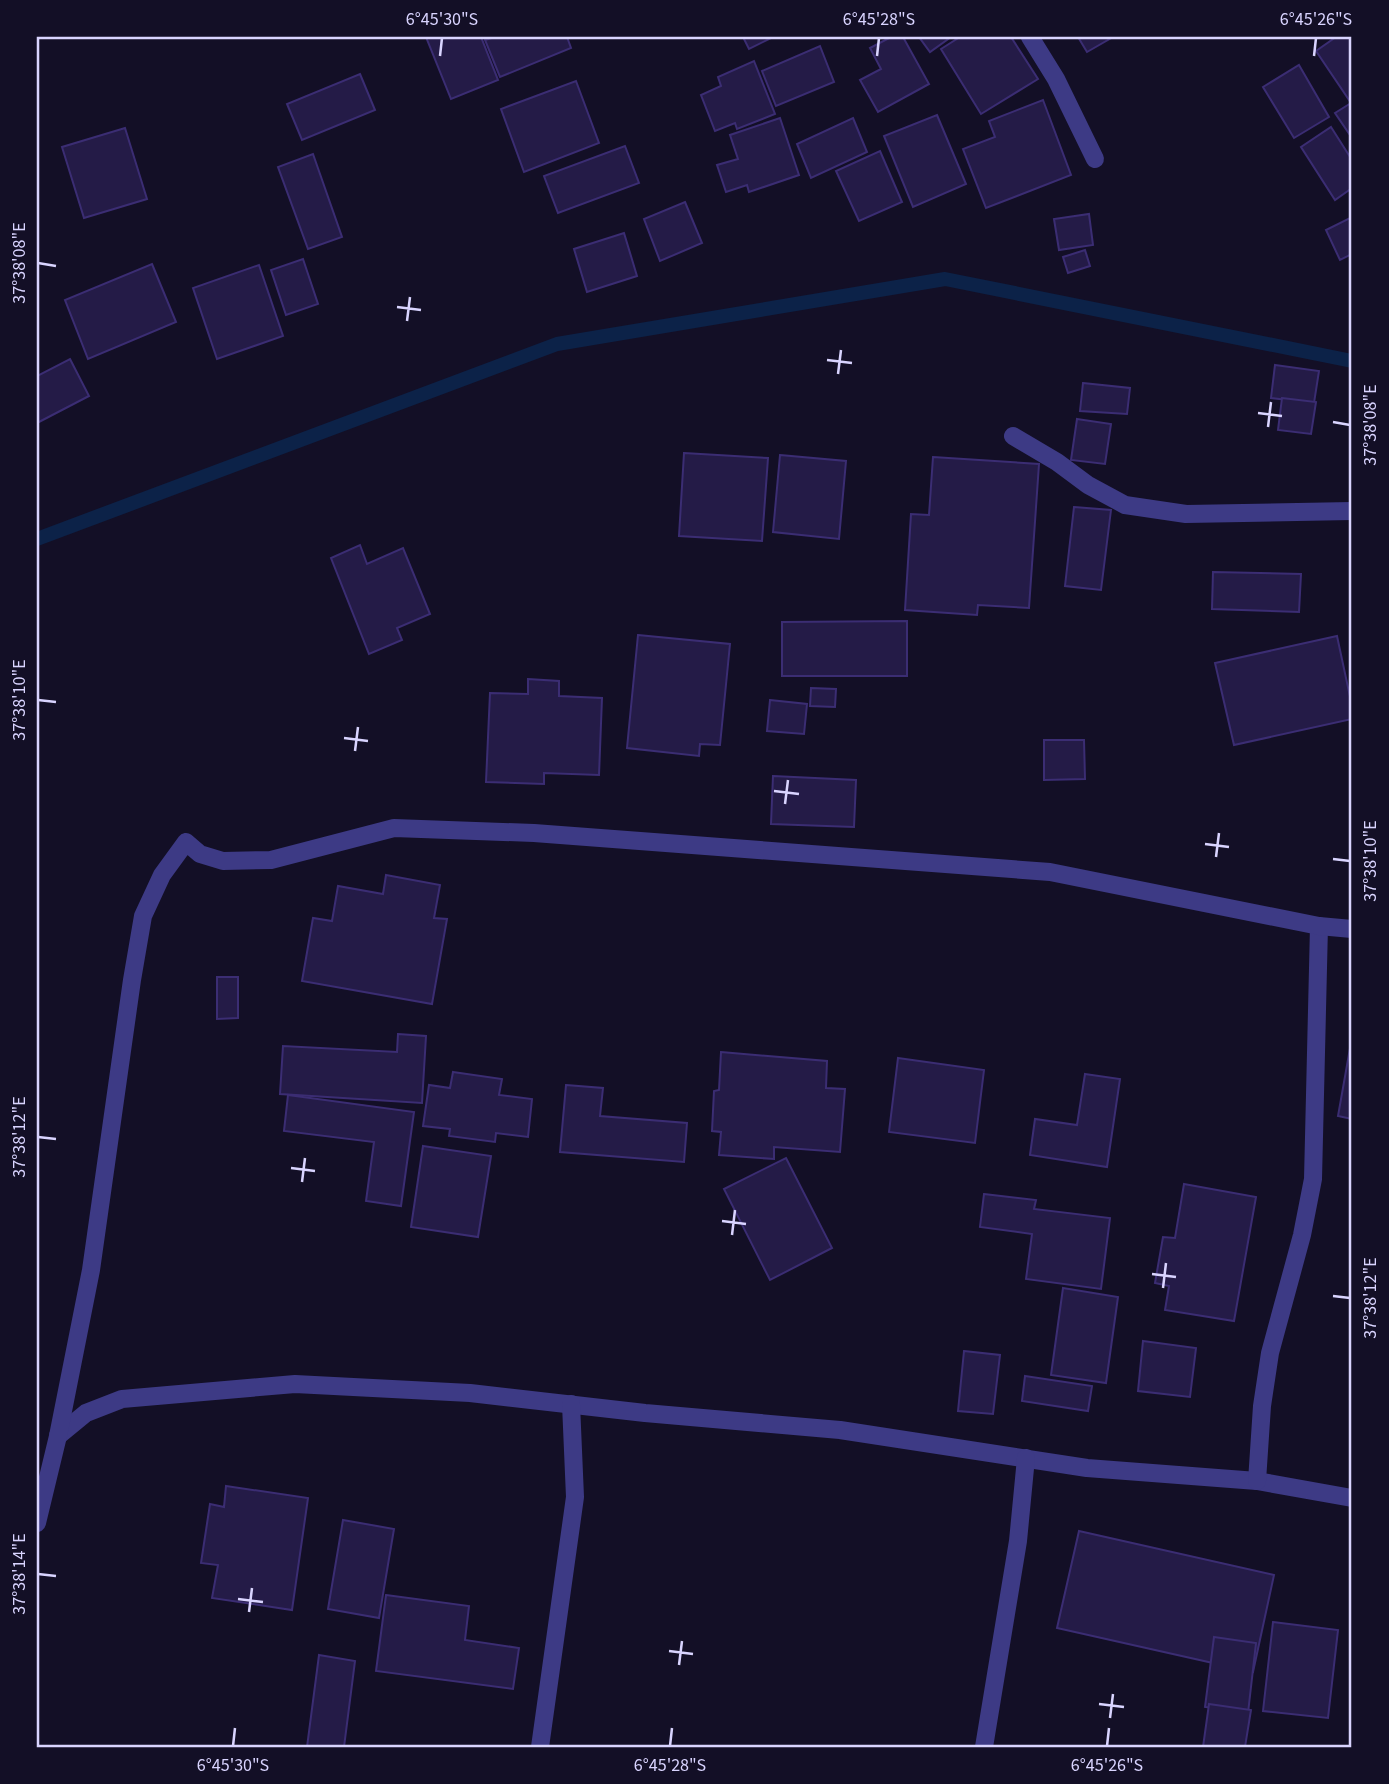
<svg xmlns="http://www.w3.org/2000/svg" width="1389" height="1784" viewBox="0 0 1389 1784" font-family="'Source Sans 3',sans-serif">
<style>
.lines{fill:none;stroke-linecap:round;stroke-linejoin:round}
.stream{stroke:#0c2248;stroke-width:14}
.building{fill:#241b47;stroke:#3b2d73;stroke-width:2}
.minor{stroke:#3d3a85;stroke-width:18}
.ticks{fill:none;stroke:#d9d4ff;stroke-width:2.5}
.neatline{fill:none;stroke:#d9d4ff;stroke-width:2.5}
.ticks-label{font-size:18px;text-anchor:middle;fill:#d9d4ff}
</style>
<rect width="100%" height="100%" fill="#130f26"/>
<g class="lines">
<path class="stream" d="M37 539 557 344 945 279 1352 361"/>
</g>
<g class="building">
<path d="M426 37H481L498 80 451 99Z"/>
<path d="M495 37H567L571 48 500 77 485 40Z"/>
<path d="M743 37H773L749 49Z"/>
<path d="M891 37H903L929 84 878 112 860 80 881 69 870 48Z"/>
<path d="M919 37H951L930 52Z"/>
<path d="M960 37H1011L1038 79 981 114 941 49Z"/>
<path d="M1078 37H1113L1087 52Z"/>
<path d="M1336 37H1352V138L1335 113 1351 103 1316 51Z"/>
<path d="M820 46 834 82 776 106 762 71Z"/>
<path d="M754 61 775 114 737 129 735 123 715 131 701 95 721 86 718 77Z"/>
<path d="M1299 65 1329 117 1294 138 1263 87Z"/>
<path d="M360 74 375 110 302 140 287 104Z"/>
<path d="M576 81 599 143 524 172 501 109Z"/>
<path d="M1043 100 1071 175 986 208 963 149 995 137 989 121Z"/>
<path d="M937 115 966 184 913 207 884 136Z"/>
<path d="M780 118 799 175 749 192 747 185 726 192 717 165 738 159 730 135Z"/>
<path d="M853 118 867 152 811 178 797 144Z"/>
<path d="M1331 127 1352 160V188L1335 200 1301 147Z"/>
<path d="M125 128 147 199 84 218 62 147Z"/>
<path d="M625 146 639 183 558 213 544 176Z"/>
<path d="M880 151 902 202 859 221 836 171Z"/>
<path d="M313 154 342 237 308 249 278 167Z"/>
<path d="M685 202 702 243 660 261 644 219Z"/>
<path d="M1089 214 1093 245 1059 250 1054 219Z"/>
<path d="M1352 217V254L1340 260 1326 230Z"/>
<path d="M624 233 637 276 587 292 574 249Z"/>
<path d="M1085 250 1090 266 1068 273 1063 257Z"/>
<path d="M303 259 318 304 286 315 271 270Z"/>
<path d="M152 264 176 322 88 359 65 300Z"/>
<path d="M259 265 283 336 217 359 193 288Z"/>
<path d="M70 359 89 396 37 423V376Z"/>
<path d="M1275 365 1319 371 1314 403 1271 398Z"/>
<path d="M1083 383 1130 388 1127 414 1080 411Z"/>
<path d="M1282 398 1316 402 1311 434 1278 430Z"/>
<path d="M1077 419 1111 424 1105 464 1071 460Z"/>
<path d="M684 453 768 458 762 541 679 536Z"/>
<path d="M780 455 846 461 839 539 773 532Z"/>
<path d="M933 457 1039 464 1029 608 978 605 977 615 905 610 911 514 929 515Z"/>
<path d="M1074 507 1111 510 1101 590 1065 586Z"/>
<path d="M360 545 367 564 403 548 430 614 397 628 402 640 369 654 331 558Z"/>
<path d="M1213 572 1301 574 1299 612 1212 609Z"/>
<path d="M907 621V676H782V622Z"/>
<path d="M638 635 730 644 720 745 700 744 699 756 627 748Z"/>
<path d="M1337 636 1352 706V719L1234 745 1215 663Z"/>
<path d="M528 679 559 681V696L602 698 599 775 544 773V784L486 782 490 693 528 694Z"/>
<path d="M811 688 836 689 835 707 810 706Z"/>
<path d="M770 700 807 704 804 734 767 731Z"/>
<path d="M1044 740H1084L1085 779 1044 780Z"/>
<path d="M773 776 856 780 854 827 771 824Z"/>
<path d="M386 875 440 885 434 918 447 919 432 1004 302 981 313 918 332 921 338 886 383 894Z"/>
<path d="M217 977H238V1018L217 1019Z"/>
<path d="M398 1034 426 1036 422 1103 280 1094 283 1046 397 1052Z"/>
<path d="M1352 1037V1119L1338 1116Z"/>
<path d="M721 1052 827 1061 826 1088 845 1089 840 1152 774 1147V1159L719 1155 721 1132 712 1131 714 1091 719 1090Z"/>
<path d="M898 1058 984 1070 975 1143 889 1132Z"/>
<path d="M453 1072 502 1079 499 1095 532 1099 528 1137 496 1133 495 1142 449 1136 450 1129 423 1126 429 1085 450 1088Z"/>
<path d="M1085 1074 1120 1079 1107 1167 1030 1155 1035 1119 1077 1125Z"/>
<path d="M566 1085 603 1088 600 1116 687 1123 684 1162 560 1152Z"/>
<path d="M288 1095 414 1112 401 1206 366 1201 374 1142 284 1131Z"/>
<path d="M423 1146 491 1156 478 1237 411 1227Z"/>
<path d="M786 1158 832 1248 770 1280 724 1189Z"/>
<path d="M1184 1184 1256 1197 1234 1321 1165 1310 1169 1286 1155 1283 1163 1237 1175 1238Z"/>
<path d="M984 1194 1036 1200 1034 1209 1110 1218 1101 1289 1026 1279 1032 1234 980 1227Z"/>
<path d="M1063 1288 1118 1297 1106 1383 1051 1375Z"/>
<path d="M1143 1341 1196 1348 1190 1397 1138 1391Z"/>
<path d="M964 1351 1000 1355 993 1414 958 1411Z"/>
<path d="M1025 1376 1092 1386 1088 1411 1022 1401Z"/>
<path d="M226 1486 308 1498 292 1610 212 1598 218 1565 201 1563 210 1504 224 1507Z"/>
<path d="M343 1520 394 1529 379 1618 328 1609Z"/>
<path d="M1079 1531 1274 1575 1253 1672 1057 1628Z"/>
<path d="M386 1595 469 1606 465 1640 519 1648 513 1689 376 1671Z"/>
<path d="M1273 1622 1338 1630 1328 1718 1263 1711Z"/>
<path d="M1214 1637 1256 1643 1248 1713 1205 1707Z"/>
<path d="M319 1655 355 1661 344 1747H307Z"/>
<path d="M1209 1704 1251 1710 1245 1747H1203Z"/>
</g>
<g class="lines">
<g class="minor">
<path d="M1030 37 1056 79 1095 159"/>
<path d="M1013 436 1057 462 1088 485 1125 505 1186 514 1352 511"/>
<path d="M58 1436 86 1413 122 1399 295 1384 470 1393 645 1413 840 1430 1087 1468 1257 1481 1352 1498"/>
<path d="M1257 1481 1262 1406 1270 1353 1302 1235 1313 1179 1319 926"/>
<path d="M37 1523 58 1436 91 1270 132 980 143 916 162 875 186 842 200 854 223 861 271 860 394 828 534 833 1050 872 1319 926 1352 929"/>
<path d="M540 1747 575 1497 571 1404"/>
<path d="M984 1747 1018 1541 1026 1458"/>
</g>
</g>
<path class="ticks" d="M440 56 442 38M877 56 879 38M1314 56 1316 38M38 263 56 266M397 307 421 310M407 321 410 297M827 360 852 363M838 374 841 350M1258 413 1282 416M1333 422 1350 425M1268 427 1271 402M38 700 56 702M344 738 368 741M355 751 358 727M774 791 799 794M785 804 788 780M1205 844 1229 847M1216 857 1219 833M1333 859 1350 861M38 1137 56 1139M291 1168 315 1171M302 1182 305 1158M722 1221 746 1224M732 1235 735 1210M1152 1274 1176 1277M1163 1288 1166 1263M1333 1296 1350 1298M38 1574 56 1576M238 1599 263 1602M249 1612 252 1588M669 1651 693 1654M679 1665 682 1641M1099 1704 1124 1707M1110 1718 1113 1694M233 1746 235 1728M670 1746 672 1728M1107 1746 1109 1728"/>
<rect width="1389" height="1784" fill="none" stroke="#130f26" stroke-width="77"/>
<rect x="38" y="38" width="1312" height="1708" class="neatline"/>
<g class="ticks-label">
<text x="442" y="25">6°45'30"S</text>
<text x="879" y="25">6°45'28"S</text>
<text x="1316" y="25">6°45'26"S</text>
<text transform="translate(19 263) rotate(-90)" y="6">37°38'08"E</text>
<text transform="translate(1370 425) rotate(-90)" y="6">37°38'08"E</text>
<text transform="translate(19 700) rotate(-90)" y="6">37°38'10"E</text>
<text transform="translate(1370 861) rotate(-90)" y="6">37°38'10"E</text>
<text transform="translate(19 1137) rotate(-90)" y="6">37°38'12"E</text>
<text transform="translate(1370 1298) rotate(-90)" y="6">37°38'12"E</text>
<text transform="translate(19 1574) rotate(-90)" y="6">37°38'14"E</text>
<text x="233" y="1771">6°45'30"S</text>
<text x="670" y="1771">6°45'28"S</text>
<text x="1107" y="1771">6°45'26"S</text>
</g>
</svg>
